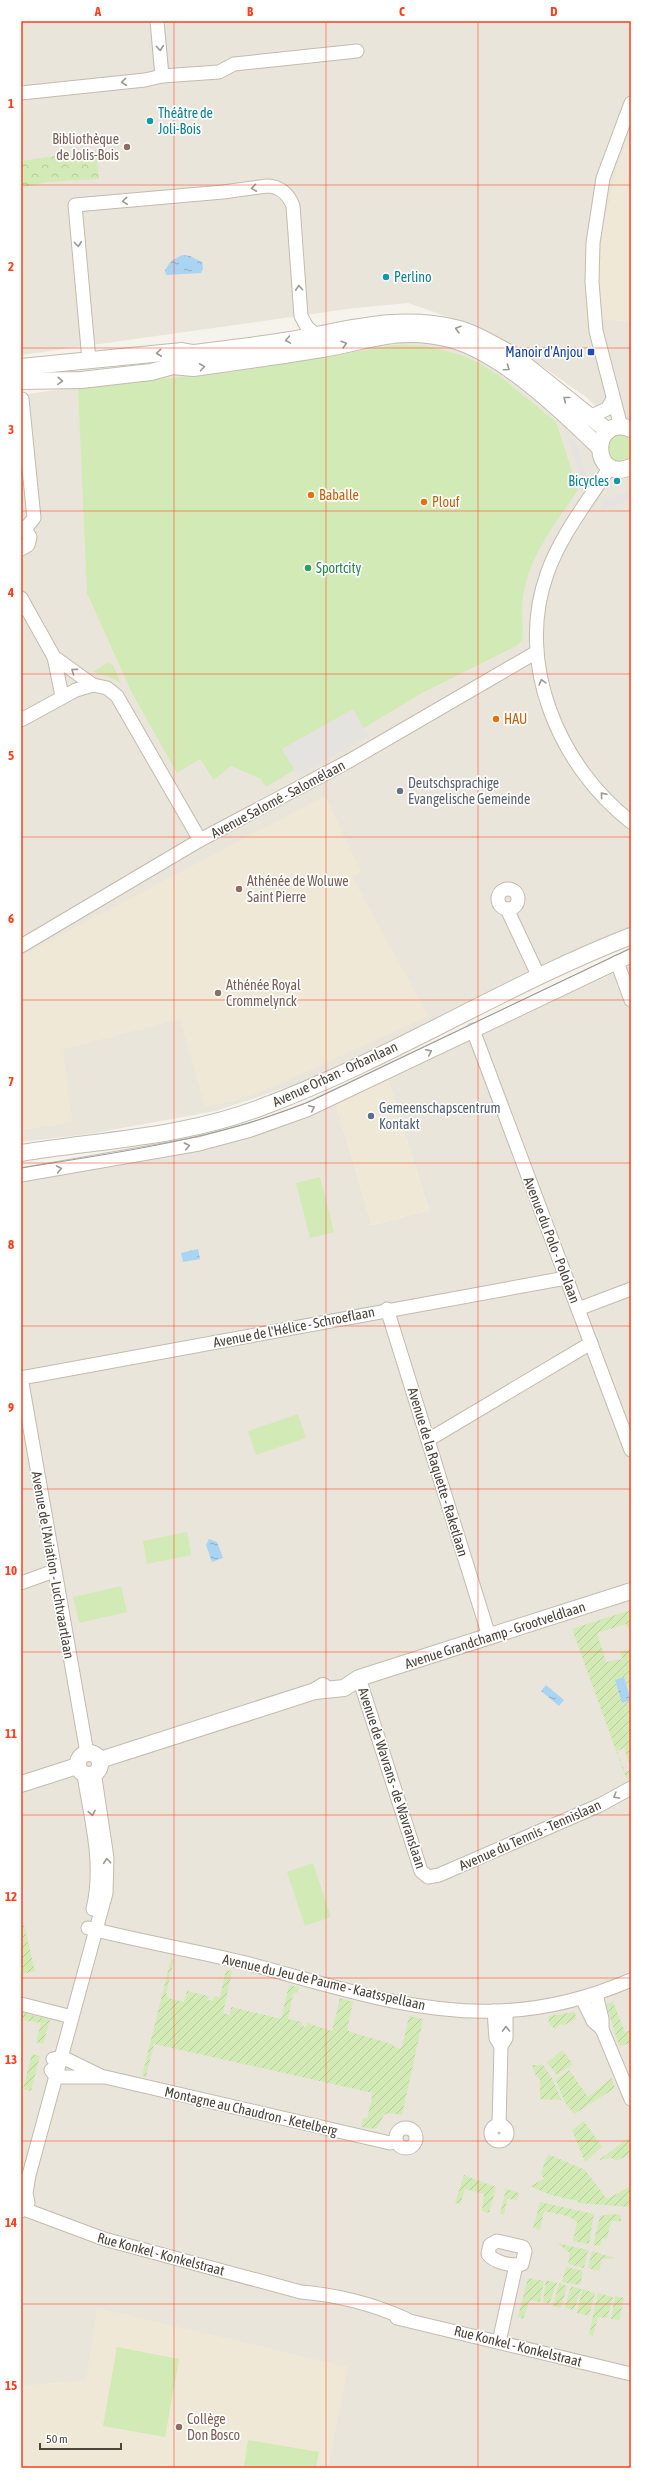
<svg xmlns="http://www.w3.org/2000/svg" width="652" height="2489" viewBox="0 0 652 2489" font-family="'Asap Condensed',sans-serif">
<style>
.residential{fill:#eae5da}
.education{fill:#efe8d6}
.green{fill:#d2eab5}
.forest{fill:url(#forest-crowns)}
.garden{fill:url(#garden-furrows)}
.parking{fill:#e5e3e0}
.water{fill:url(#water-ripples)}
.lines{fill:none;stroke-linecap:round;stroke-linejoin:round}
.minor-casing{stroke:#c2bbae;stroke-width:15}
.tertiary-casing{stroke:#c2bbae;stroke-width:18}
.minor{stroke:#fff;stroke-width:13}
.tertiary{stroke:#fff;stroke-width:16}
.tram{stroke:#9a9a9a;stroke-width:1}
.oneway{stroke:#9c9892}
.grid{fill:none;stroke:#fc3f1d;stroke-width:1;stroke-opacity:0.55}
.culture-dot{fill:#0f9aa8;stroke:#fff;stroke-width:1.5}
.education-dot{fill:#8d6e63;stroke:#fff;stroke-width:1.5}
.transit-dot{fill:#1a4fb4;stroke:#fff;stroke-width:1.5}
.food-dot{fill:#e8710a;stroke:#fff;stroke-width:1.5}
.leisure-dot{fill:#2e9e5b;stroke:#fff;stroke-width:1.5}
.worship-dot{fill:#6b7280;stroke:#fff;stroke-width:1.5}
.service-dot{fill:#5c6f8a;stroke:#fff;stroke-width:1.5}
.labels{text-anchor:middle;stroke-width:3.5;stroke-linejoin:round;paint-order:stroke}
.culture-label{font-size:14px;fill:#0d838f;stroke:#fff;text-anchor:start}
.education-label{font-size:14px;fill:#785e54;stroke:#fff;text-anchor:start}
.transit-label{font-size:14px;fill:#164399;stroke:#fff;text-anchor:end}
.food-label{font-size:14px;fill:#c56008;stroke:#fff;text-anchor:start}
.leisure-label{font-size:14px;fill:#27864d;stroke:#fff;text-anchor:start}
.worship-label{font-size:14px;fill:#5b616d;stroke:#fff;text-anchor:start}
.street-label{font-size:14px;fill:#4b4439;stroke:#fff}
.service-label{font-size:14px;fill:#4e5e75;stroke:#fff;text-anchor:start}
.neatline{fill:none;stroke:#fc3f1d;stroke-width:1.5}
.grid-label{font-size:13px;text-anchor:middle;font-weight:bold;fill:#fc3f1d}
</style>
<defs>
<pattern id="forest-crowns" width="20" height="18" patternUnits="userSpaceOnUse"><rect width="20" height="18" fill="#d2eab5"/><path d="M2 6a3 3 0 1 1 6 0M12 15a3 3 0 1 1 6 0" fill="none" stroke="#b6ca9c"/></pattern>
<pattern id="garden-furrows" width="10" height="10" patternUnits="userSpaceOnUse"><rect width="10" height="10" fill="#d2eab5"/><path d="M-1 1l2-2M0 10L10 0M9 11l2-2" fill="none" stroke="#b6ca9c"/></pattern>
<pattern id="water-ripples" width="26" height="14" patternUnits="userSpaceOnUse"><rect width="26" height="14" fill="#a9d4f2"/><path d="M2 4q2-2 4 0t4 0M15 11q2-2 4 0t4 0" fill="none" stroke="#8caec5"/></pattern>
</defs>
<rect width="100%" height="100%" fill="#f6f3ec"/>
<g class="residential">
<path d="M21 21H631V421L607 417 586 397 509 343 460 321 408 303 355 308 21 355Z"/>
<path d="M410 337 453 345 485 360 588 442 603 466 618 480 631 477V929L314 1078 216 1111 89 1134 21 1142V395Z"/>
<path d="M631 965V2468H21V1178L195 1148 335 1101 372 1225 429 1210 387 1077 445 1052Z"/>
</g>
<g class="education">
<path d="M631 132V322L601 319 599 289 600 243 616 169Z"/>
<path d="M325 796 361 872 352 877 428 1016 275 1086 236 1101 205 1106 180 1019 63 1049 72 1122 21 1130V956Z"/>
<path d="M387 1077 429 1210 372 1225 335 1101Z"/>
<path d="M97 2308 348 2367 328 2468H21V2386L86 2380Z"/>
</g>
<g class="green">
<path d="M395 345 426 346 458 354 479 363 501 377 556 422 578 490C555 524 529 556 523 597 520 611 524 626 522 640L518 645 422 693 266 787 261 779 231 766 214 780 200 759 177 773 132 693 87 593 78 387 234 372Z"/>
<path d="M614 435H627L631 437V461L628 463 611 461 606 445Z"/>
<path d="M107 663 113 665 121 683 107 676 93 672Z"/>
<path d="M320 1177 334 1232 310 1238 296 1183Z"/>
<path d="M298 1414 306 1438 256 1455 248 1431Z"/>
<path d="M187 1532 191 1555 147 1564 143 1541Z"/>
<path d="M121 1586 127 1612 79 1623 73 1597Z"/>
<path d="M313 1863 331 1917 305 1926 287 1872Z"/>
<path d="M117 2347 179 2359 165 2437 103 2426Z"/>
<path d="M248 2440 319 2452 316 2468H244Z"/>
</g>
<path class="forest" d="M96 150 99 179 46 182 21 188V161Z"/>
<g class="garden">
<path d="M631 1610V1634L626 1624 597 1633 606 1662 622 1659 620 1652 630 1649 629 1645H631V1695L624 1677 615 1680 622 1703 631 1700V1769L624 1748 617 1751 625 1772 631 1770V1776L626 1778 572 1629Z"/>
<path d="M23 1921 35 1971 22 1974 21 1922Z"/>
<path d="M171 1959H174L166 1995 168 1998 184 2002 187 1991 209 1996 208 2000 213 2001 214 1996 220 1997 226 1970 232 1971 223 2013 230 2015 231 2007 281 2019 289 1985 299 1987 298 1992 293 1994 288 2019 302 2022V2026L306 2027 307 2023 332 2031 340 1998 353 2002 347 2029 350 2032 392 2044 398 2049 402 2047 409 2016 423 2019 402 2115 388 2113 384 2115 376 2129 361 2127 363 2118H367L373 2093 154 2044 146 2077 142 2076Z"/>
<path d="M613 2002 625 2032 631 2030V2043L619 2046 606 2004Z"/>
<path d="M21 2012 50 2020 43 2044 36 2042 41 2023 21 2020Z"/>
<path d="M575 2012 576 2019 564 2025 560 2024 555 2030 549 2023 548 2016Z"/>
<path d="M562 2050 573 2064 557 2075 547 2063Z"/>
<path d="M32 2054 40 2056 31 2091 23 2089Z"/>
<path d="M532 2065H543L553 2080 561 2100 540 2099V2080L535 2074Z"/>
<path d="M569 2070 588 2097 612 2078 615 2088 574 2114 564 2101 556 2080Z"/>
<path d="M584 2121 602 2147 585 2162 572 2130Z"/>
<path d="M631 2136C631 2156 632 2153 616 2161L612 2158 599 2160Z"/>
<path d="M548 2154 585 2170 607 2199 631 2186V2207L578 2203V2201L551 2195 530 2186 544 2179 541 2173Z"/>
<path d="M464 2175 496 2187 489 2213 482 2211 484 2194 465 2189 460 2204 455 2203Z"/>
<path d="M506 2189 519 2193 517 2200 507 2199 504 2215 500 2214Z"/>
<path d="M540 2202 594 2214 589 2244 573 2241 577 2222 572 2219 571 2217 544 2211 540 2230 533 2228Z"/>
<path d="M612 2214 621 2215V2221H611L607 2239 602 2238 600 2246 593 2245 600 2216Z"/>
<path d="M557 2243 588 2250 584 2268 568 2264 570 2253Z"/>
<path d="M592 2251 614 2258 602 2259 599 2271 588 2268Z"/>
<path d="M566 2267 583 2271 580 2285 562 2282Z"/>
<path d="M528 2278 544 2281 540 2302 530 2300 523 2319 518 2317Z"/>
<path d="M546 2280 557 2283 549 2304 543 2302Z"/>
<path d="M559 2283 567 2286 561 2308 553 2306Z"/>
<path d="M571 2286 581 2289 574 2310 565 2308Z"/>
<path d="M582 2289 595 2293 589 2316 577 2313Z"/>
<path d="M598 2293 613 2297 607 2318 598 2317 593 2336 589 2335Z"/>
<path d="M615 2296 624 2298 619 2320 611 2319Z"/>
</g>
<g class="parking">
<path d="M568 438 575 439 588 481 581 479Z"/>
<path d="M631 491V500L601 510 603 500Z"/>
<path d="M353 709 368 736 298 776 282 749Z"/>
</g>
<g class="water">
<path d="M182 255 190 256 202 262 203 269 201 273 166 275 165 270 171 261Z"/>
<path d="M198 1249 200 1259 183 1262 181 1253Z"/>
<path d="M209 1539 217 1542 223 1558 212 1562 206 1545Z"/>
<path d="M624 1677 631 1700 622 1703 615 1680Z"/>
<path d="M546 1685 564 1700 559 1706 541 1691Z"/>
</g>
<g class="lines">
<g class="minor-casing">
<g id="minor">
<path d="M157 21 162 76"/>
<path d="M21 93 145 80 162 76 219 72 234 64 357 51"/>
<path d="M89 360 75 205 223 192 267 186C280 186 289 195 293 206L301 316 307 327 316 335"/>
<path d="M22 399 34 518 25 529"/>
<path d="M589 417 607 409 613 399"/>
<path d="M621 427 596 331 592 282 593 243 603 178 631 103"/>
<path d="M610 467C588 501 560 536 547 574 515 663 559 766 631 822"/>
<path d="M21 527 25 529 30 537 28 545 21 549"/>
<path d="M21 598 54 657 62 696"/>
<path d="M54 657 93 685 107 688 117 696 200 840"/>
<path d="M21 720 76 690 93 685"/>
<circle cx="508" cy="899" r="10"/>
<path d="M507 909 539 977"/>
<path d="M21 946 200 840 349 761 535 653"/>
<path d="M617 962 631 1000"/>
<path d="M473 1030 631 1450"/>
<path d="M21 1175 199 1144 251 1130 307 1110 631 956"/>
<path d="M387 1309 489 1636"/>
<path d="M578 1309 631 1289"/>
<path d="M21 1377 87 1753"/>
<path d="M21 1378 566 1278"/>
<path d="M428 1440 591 1343"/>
<path d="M21 1583 54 1571"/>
<path d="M359 1678 421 1871 428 1877 439 1875 600 1805 631 1788"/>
<path d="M84 1775C91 1820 104 1863 93 1909"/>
<path d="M88 1928C139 1941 191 1950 242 1962 324 1983 410 2014 496 2011 542 2010 589 1998 631 1980"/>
<path d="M596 1994 602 2019V2029L631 2099"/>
<path d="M582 1998 593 2021 602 2029"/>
<path d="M21 2004 72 2017"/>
<path d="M494 2011 496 2038 501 2046"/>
<path d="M53 2059 62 2057 101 2076"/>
<path d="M51 2070 56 2077H105L390 2143 396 2141"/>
<circle cx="499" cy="2133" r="8"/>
<path d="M499 2125 501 2046 506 2038V2011"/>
<circle cx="406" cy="2138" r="10"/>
<path d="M21 2208 104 2239 301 2292C337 2295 373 2304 406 2319"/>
<path d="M21 2211 28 2203 26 2193 29 2175 106 1893 107 1858 95 1778 97 1772"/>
<path d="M497 2241 523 2247 525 2251 522 2264C512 2267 494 2262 488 2254L490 2245Z"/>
<path d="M397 2318 631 2374"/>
<path d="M499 2342 516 2265"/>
</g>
</g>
<g class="tertiary-casing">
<g id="tertiary">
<path d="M21 367 182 351 193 353C223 349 254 346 284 341 340 332 397 313 455 328 476 333 494 345 513 355L608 431"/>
<path d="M21 381 81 380 151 372 173 366 193 368C236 362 279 356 322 349 370 341 399 326 450 339 502 353 561 410 599 447"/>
<path d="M631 429C590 413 590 484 631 467"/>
<path d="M21 1153C102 1140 185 1137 262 1107 389 1060 505 985 631 936"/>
<path d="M315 1691 344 1688 359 1678 631 1591"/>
<circle cx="89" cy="1764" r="11"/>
<path d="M100 1760 315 1691 323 1686"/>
<path d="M21 1784 77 1766"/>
</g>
</g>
<use href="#minor" class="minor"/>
<use href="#tertiary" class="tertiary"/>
<path class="tram" d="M21 1168C120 1152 218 1139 311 1101L631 948"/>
</g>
<defs><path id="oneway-chevron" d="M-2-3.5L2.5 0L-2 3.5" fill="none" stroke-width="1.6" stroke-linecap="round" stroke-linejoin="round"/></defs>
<g class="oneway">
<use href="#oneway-chevron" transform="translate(160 48) rotate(85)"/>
<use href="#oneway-chevron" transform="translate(124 82) rotate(174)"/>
<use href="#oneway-chevron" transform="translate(254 188) rotate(172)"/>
<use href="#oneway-chevron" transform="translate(125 201) rotate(175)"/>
<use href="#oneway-chevron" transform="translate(78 244) rotate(85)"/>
<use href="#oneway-chevron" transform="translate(299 288) rotate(-94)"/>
<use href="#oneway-chevron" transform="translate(458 329) rotate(-164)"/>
<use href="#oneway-chevron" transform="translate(288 340) rotate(170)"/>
<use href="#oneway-chevron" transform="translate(344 344) rotate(-17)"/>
<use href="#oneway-chevron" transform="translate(159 353) rotate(174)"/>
<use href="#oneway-chevron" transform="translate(202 367) rotate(-8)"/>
<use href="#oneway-chevron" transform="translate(507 368) rotate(35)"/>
<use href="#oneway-chevron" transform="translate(60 381) rotate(4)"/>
<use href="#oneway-chevron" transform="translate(566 399) rotate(-141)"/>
<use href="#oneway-chevron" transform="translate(74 671) rotate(-144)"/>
<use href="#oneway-chevron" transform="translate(542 682) rotate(-106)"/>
<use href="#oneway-chevron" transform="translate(603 795) rotate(-131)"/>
<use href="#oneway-chevron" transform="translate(429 1052) rotate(-26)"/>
<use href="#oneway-chevron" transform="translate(312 1108) rotate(-25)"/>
<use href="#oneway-chevron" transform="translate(187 1146) rotate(-12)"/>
<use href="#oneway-chevron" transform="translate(59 1169) rotate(-10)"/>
<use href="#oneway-chevron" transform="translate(616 1796) rotate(149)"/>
<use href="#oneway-chevron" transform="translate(92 1813) rotate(79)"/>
<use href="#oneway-chevron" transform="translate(107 1861) rotate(-95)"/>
<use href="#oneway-chevron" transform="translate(506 2029) rotate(-91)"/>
</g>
<path class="grid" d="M174 21V2468M326 21V2468M478 21V2468M21 185H631M21 348H631M21 511H631M21 674H631M21 837H631M21 1000H631M21 1163H631M21 1326H631M21 1489H631M21 1652H631M21 1815H631M21 1978H631M21 2141H631M21 2304H631"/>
<g class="culture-dot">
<circle cx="150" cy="121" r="4"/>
<circle cx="386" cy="277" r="4"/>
<circle cx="617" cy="481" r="4"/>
</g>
<g class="education-dot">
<circle cx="127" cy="147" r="4"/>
<circle cx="239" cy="889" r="4"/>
<circle cx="218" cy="993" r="4"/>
<circle cx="179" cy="2427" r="4"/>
</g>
<rect class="transit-dot" x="587" y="348" width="8" height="8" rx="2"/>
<g class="food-dot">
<circle cx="311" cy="495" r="4"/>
<circle cx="424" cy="502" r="4"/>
<circle cx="496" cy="719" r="4"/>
</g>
<circle class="leisure-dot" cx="308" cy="568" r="4"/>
<circle class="worship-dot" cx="400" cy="791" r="4"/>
<circle class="service-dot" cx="371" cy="1116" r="4"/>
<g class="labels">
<g class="culture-label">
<text x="158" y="118">Théâtre de<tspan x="158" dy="16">Joli-Bois</tspan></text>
<text x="394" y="282">Perlino</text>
<text x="609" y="486" text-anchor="end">Bicycles</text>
</g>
<g class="education-label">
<text x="119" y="144" text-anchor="end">Bibliothèque<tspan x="119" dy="16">de Jolis-Bois</tspan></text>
<text x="247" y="886">Athénée de Woluwe<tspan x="247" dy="16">Saint Pierre</tspan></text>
<text x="226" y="990">Athénée Royal<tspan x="226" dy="16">Crommelynck</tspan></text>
<text x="187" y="2424">Collège<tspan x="187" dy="16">Don Bosco</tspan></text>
</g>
<g class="transit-label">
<text x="583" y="357">Manoir d'Anjou</text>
</g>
<g class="food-label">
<text x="319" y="500">Baballe</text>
<text x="432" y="507">Plouf</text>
<text x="504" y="724">HAU</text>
</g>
<g class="leisure-label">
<text x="316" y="573">Sportcity</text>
</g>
<g class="worship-label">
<text x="408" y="788">Deutschsprachige<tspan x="408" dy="16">Evangelische Gemeinde</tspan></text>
</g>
<g class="street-label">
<text transform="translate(278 799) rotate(-28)" y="5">Avenue Salomé - Salomélaan</text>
<text transform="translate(335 1074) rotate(-25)" y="5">Avenue Orban - Orbanlaan</text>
<text transform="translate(552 1240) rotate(69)" y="5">Avenue du Polo - Pololaan</text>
<text transform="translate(294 1327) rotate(-11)" y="5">Avenue de l'Hélice - Schroeflaan</text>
<text transform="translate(438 1472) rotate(73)" y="5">Avenue de la Raquette - Raketlaan</text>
<text transform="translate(53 1565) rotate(80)" y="5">Avenue de l'Aviation - Luchtvaartlaan</text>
<text transform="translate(495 1635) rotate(-18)" y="5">Avenue Grandchamp - Grootveldlaan</text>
<text transform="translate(392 1778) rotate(72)" y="5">Avenue de Wavrans - de Wavranslaan</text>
<text transform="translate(530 1835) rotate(-24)" y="5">Avenue du Tennis - Tennislaan</text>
<text transform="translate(324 1982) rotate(13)" y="5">Avenue du Jeu de Paume - Kaatsspellaan</text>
<text transform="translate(251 2111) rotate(13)" y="5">Montagne au Chaudron - Ketelberg</text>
<text transform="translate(161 2254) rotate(15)" y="5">Rue Konkel - Konkelstraat</text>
<text transform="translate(518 2346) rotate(14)" y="5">Rue Konkel - Konkelstraat</text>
</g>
<g class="service-label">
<text x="379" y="1113">Gemeenschapscentrum<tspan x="379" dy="16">Kontakt</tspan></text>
</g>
</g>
<rect width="652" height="2489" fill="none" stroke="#ffffff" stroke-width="44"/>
<path d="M40 2443v6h81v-6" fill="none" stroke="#4b4439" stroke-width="2"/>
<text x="46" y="2443" font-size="12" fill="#4b4439" stroke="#ffffff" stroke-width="3" paint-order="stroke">50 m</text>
<rect x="22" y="22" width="608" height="2445" class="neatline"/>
<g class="grid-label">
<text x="98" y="16">A</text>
<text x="250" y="16">B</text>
<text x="402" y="16">C</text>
<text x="554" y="16">D</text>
<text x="11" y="108">1</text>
<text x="11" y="271">2</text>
<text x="11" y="434">3</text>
<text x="11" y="597">4</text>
<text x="11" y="760">5</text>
<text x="11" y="923">6</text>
<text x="11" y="1086">7</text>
<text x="11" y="1249">8</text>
<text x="11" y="1412">9</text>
<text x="11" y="1575">10</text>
<text x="11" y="1738">11</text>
<text x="11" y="1901">12</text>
<text x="11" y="2064">13</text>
<text x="11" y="2227">14</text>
<text x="11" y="2390">15</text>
</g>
</svg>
